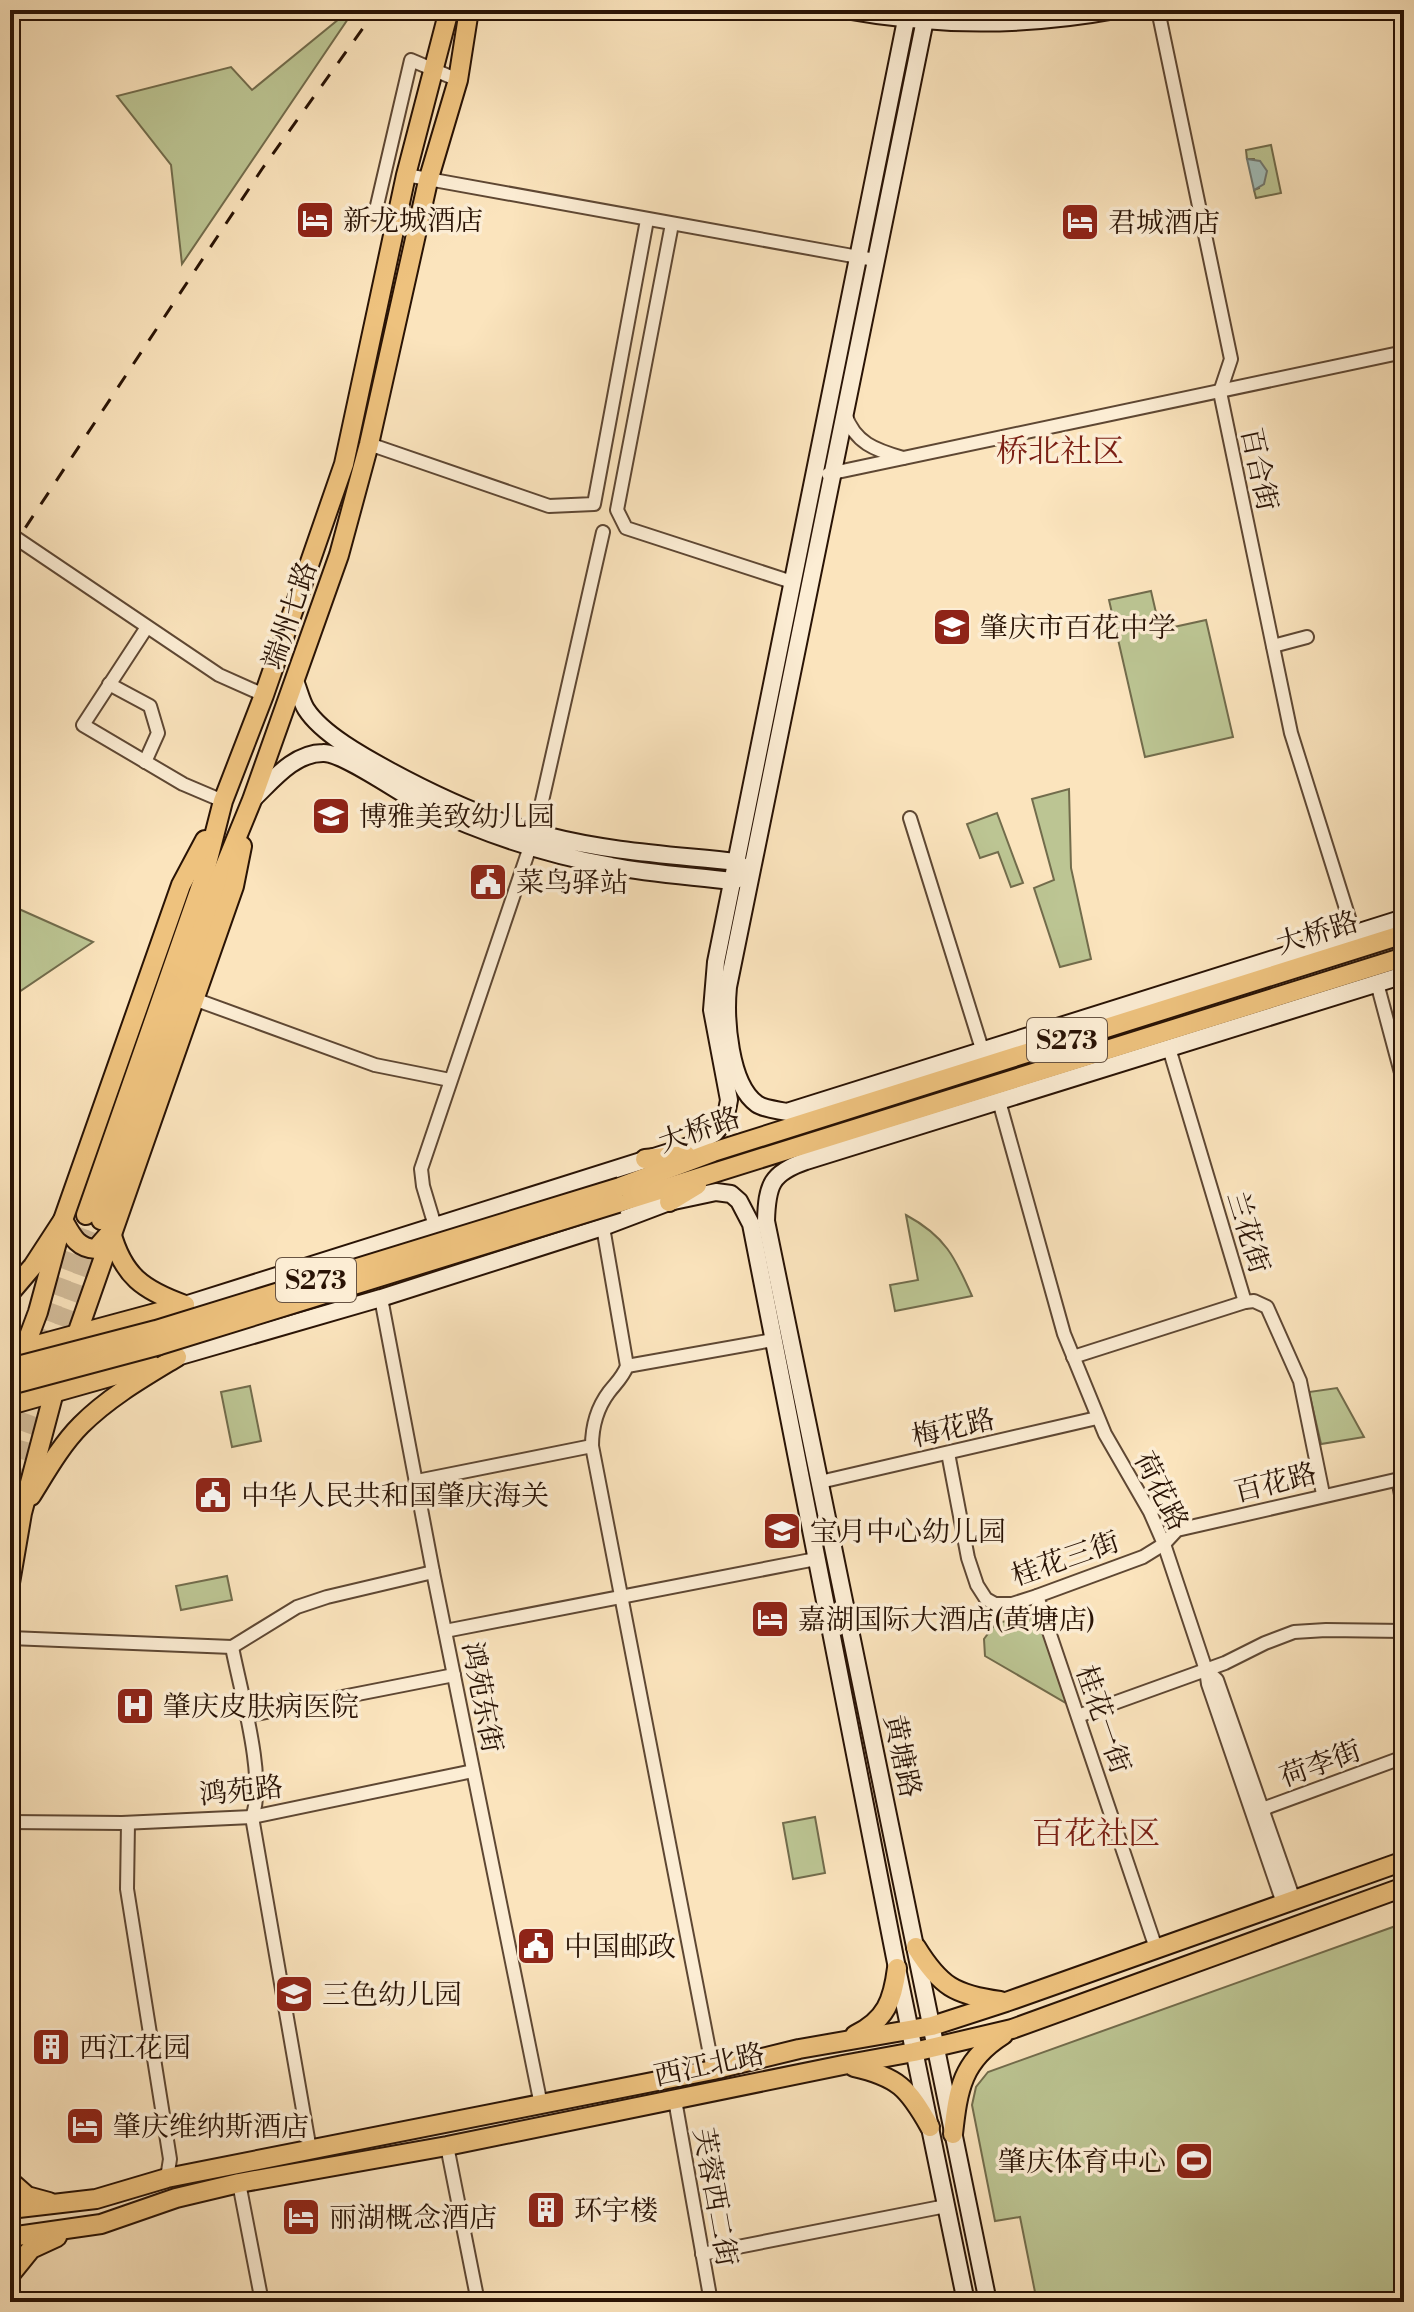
<svg xmlns="http://www.w3.org/2000/svg" width="1414" height="2312" viewBox="0 0 1414 2312" font-family="'Libre Bodoni','Noto Serif SC',serif">
<style>
.green{fill:#bcc593;stroke:#726c4c;stroke-width:2}
.water{fill:#a1bdb9;stroke:#717971;stroke-width:2}
.lines{fill:none;stroke-linecap:round;stroke-linejoin:round}
.primary-tunnel{stroke:#d1ba98;stroke-width:18;stroke-dasharray:18 9;stroke-linecap:butt}
.street-casing{stroke:#5e4733;stroke-width:16}
.secondary-casing{stroke:#291305;stroke-width:20}
.primary-casing{stroke:#291305;stroke-width:22}
.street{stroke:#fcedd4;stroke-width:12}
.secondary{stroke:#fcedd4;stroke-width:16}
.primary{stroke:#eec27e;stroke-width:18}
.rail{stroke:#291305;stroke-width:3;stroke-dasharray:14 14;stroke-linecap:butt}
.primary-bridge-casing{stroke:#291305;stroke-width:22;stroke-linecap:butt}
.primary-bridge{stroke:#eec27e;stroke-width:18}
.labels{text-anchor:middle;stroke-width:7;stroke-linejoin:round;paint-order:stroke}
.shield{fill:#fcedd4;stroke:#685443;stroke-width:2}
.shield-label{font-size:26px;font-weight:bold;fill:#291305}
.poi-label{font-size:28px;fill:#291305;stroke:#fcedd4;text-anchor:start}
.street-label{font-size:28px;fill:#291305;stroke:#fcedd4}
.quarter-label{font-size:32px;fill:#7a1f14;stroke:#fcedd4}
</style>
<rect width="100%" height="100%" fill="#fbe4bd"/>
<filter id="stains"><feTurbulence type="fractalNoise" baseFrequency=".0025" numOctaves="4"/><feColorMatrix values="0 0 0 0 .2 0 0 0 0 .09 0 0 0 0 .02 0 0 0 .5 -.17"/></filter>
<radialGradient id="worn" r=".72"><stop offset=".6" stop-color="#630" stop-opacity="0"/><stop offset="1" stop-color="#630" stop-opacity=".3"/></radialGradient>
<g class="green">
<path d="M350 10H354L182 264 171 165 117 96 231 67 252 90Z"/>
<path d="M1271 145 1281 193 1256 198 1254 190 1259 188 1254 159H1247L1246 150Z"/>
<path d="M1151 591 1160 630 1206 620 1233 737 1145 757 1109 600Z"/>
<path d="M1069 789 1071 868 1091 959 1060 967 1034 888 1054 880 1032 799Z"/>
<path d="M997 813 1023 883 1011 887 998 852 980 858 967 824Z"/>
<path d="M10 905 93 942 10 998Z"/>
<path d="M906 1215C945 1236 955 1257 972 1296L895 1311 890 1285 918 1280Z"/>
<path d="M250 1386 261 1441 232 1447 221 1392Z"/>
<path d="M1337 1388 1364 1437 1321 1444 1309 1392Z"/>
<path d="M227 1576 232 1600 181 1610 176 1586Z"/>
<path d="M1040 1615 1071 1706 985 1656 984 1639 996 1623Z"/>
<path d="M815 1817 825 1873 793 1879 783 1823Z"/>
<path d="M1404 1923V2302H1037L1020 2217 995 2221 972 2105 976 2087 988 2072Z"/>
</g>
<path class="water" d="M1247 159 1260 161 1267 171 1264 184 1254 190Z"/>
<g class="lines">
<g class="primary-tunnel">
<path d="M54 1352 101 1220"/>
<path d="M10 1422 86 1215"/>
<path d="M10 1484 24 1434 41 1388"/>
</g>
<g class="street-casing">
<g id="street">
<path d="M1158 10 1231 359 1220 392 1291 733 1354 934"/>
<path d="M406 175 875 260"/>
<path d="M375 214 411 60 458 80"/>
<path d="M672 224 617 510 626 528 792 582"/>
<path d="M845 414C855 443 875 450 903 458"/>
<path d="M369 444 549 506 594 504 647 220"/>
<path d="M828 474 1404 352"/>
<path d="M10 534 219 675 264 695"/>
<path d="M147 627 83 725 183 784 223 801"/>
<path d="M1273 646 1307 637"/>
<path d="M109 684 150 706 158 733 145 762"/>
<path d="M910 818 982 1049"/>
<path d="M1377 983 1404 1084"/>
<path d="M194 999 375 1065 450 1080"/>
<path d="M1169 1048 1245 1302"/>
<path d="M999 1101 1064 1334 1105 1434 1150 1512 1164 1544 1206 1670 1208 1684 1283 1903"/>
<path d="M435 1226 423 1186 421 1169 535 832 603 532"/>
<path d="M603 1227 627 1366C623 1377 616 1383 609 1392 597 1408 592 1426 592 1446L713 2070"/>
<path d="M381 1298 433 1572 541 2105"/>
<path d="M1073 1357 1245 1302 1254 1301 1267 1307 1300 1381 1323 1494"/>
<path d="M627 1366 773 1340"/>
<path d="M948 1453 968 1558 977 1585 986 1599 995 1604H1012L1037 1596 1143 1557 1164 1544 1177 1530 1404 1478"/>
<path d="M1398 1479 1404 1510"/>
<path d="M417 1481 592 1446"/>
<path d="M820 1482 1097 1418"/>
<path d="M1037 1596 1156 1948"/>
<path d="M445 1631 816 1559"/>
<path d="M10 1638 232 1647 297 1607 327 1597 433 1572"/>
<path d="M232 1647C240 1689 267 1781 252 1817L310 2150"/>
<path d="M1206 1670 1217 1680 1294 1900"/>
<path d="M246 1716 454 1675"/>
<path d="M1078 1716 1225 1663 1265 1643 1294 1632 1326 1630 1404 1631"/>
<path d="M1257 1811 1404 1757"/>
<path d="M10 1822 122 1823 252 1817 473 1771"/>
<path d="M128 1823 127 1889 170 2159 167 2178"/>
<path d="M675 2100 711 2302"/>
<path d="M447 2146 478 2302"/>
<path d="M239 2183 262 2302"/>
<path d="M702 2254 946 2206"/>
</g>
</g>
<g class="secondary-casing">
<g id="secondary">
<path d="M845 10C937 27 1025 27 1116 10"/>
<path d="M927 10 728 987C725 1018 729 1084 757 1104 764 1109 778 1110 787 1112L1404 918"/>
<path d="M253 799C273 780 294 753 323 753 343 752 402 795 425 806 483 833 548 855 611 866 651 874 692 876 733 881L750 874 737 862C674 855 610 852 548 836 492 822 440 798 390 771 364 757 322 734 306 709 301 701 299 690 295 681"/>
<path d="M185 1305 695 1144 715 1133 725 1121 729 1100 712 1010 716 962 908 10"/>
<path d="M177 1357 381 1298 603 1227 669 1202 716 1192 731 1194 739 1201 751 1224 897 1968 966 2302"/>
<path d="M988 2302 766 1221C767 1185 771 1173 806 1161L1404 975"/>
</g>
</g>
<g class="primary-casing">
<g id="primary">
<path d="M645 1159 686 1155"/>
<path d="M620 1187 713 1152 1404 934"/>
<path d="M669 1202 697 1185"/>
<path d="M618 1203 1404 957"/>
<path d="M86 1215 202 883 223 801 264 695 344 464 406 175 449 10"/>
<path d="M101 1220 218 883 252 800 339 555 369 444 428 181 458 80 469 10"/>
<path d="M111 1232C123 1276 143 1290 185 1305"/>
<path d="M10 1293 33 1266 63 1220C72 1236 77 1248 96 1249L109 1234"/>
<path d="M18 1350 185 1305"/>
<path d="M14 1376 38 1312 63 1220 181 885 205 840"/>
<path d="M10 1405 152 1365"/>
<path d="M31 1496C46 1472 61 1445 81 1425 109 1397 144 1377 177 1357"/>
<path d="M10 1583 22 1513 54 1392 77 1334 234 886 242 846"/>
<path d="M916 1947C940 1986 955 1995 1000 2001"/>
<path d="M855 2035C886 2020 893 2000 897 1968"/>
<path d="M854 2067C898 2077 908 2088 930 2127"/>
<path d="M953 2134C958 2089 962 2061 1003 2035"/>
<path d="M10 2181 27 2196 49 2202"/>
<path d="M10 2209 96 2199 167 2178 713 2070 799 2049 932 2026 1006 2002 1404 1861"/>
<path d="M10 2237 101 2224 176 2198 239 2183 447 2146 843 2065 914 2052 1012 2029 1404 1887"/>
<path d="M10 2275 31 2249 57 2237"/>
</g>
</g>
<use href="#street" class="street"/>
<use href="#secondary" class="secondary"/>
<use href="#primary" class="primary"/>
<path class="rail" d="M10 551 262 169 376 10"/>
<g class="primary-bridge-casing">
<g id="primary-bridge">
<path d="M10 1368 156 1330 620 1187"/>
<path d="M10 1385 160 1345 618 1203"/>
</g>
</g>
<use href="#primary-bridge" class="primary-bridge"/>
</g>
<defs>
<g id="hotel-square" transform="scale(2)"><rect x="-9" y="-9" width="18" height="18" rx="4" fill="#8f2418" stroke="#fcedd4"/><path d="M-6-4.5h1.5V1H6V5H4.5V3h-9V5H-6ZM-4 0a1.8 1.8 0 1 1 3.6 0ZM.5 0V-2.5h3Q6-2.5 6 0Z" fill="#fff"/></g>
<g id="school-square" transform="scale(2)"><rect x="-9" y="-9" width="18" height="18" rx="4" fill="#8f2418" stroke="#fcedd4"/><path d="M0-5L7-2L0 1L-7-2ZM-4 1L0 2.5L4 1V4Q0 6-4 4Z" fill="#fff"/></g>
<g id="civic-square" transform="scale(2)"><rect x="-9" y="-9" width="18" height="18" rx="4" fill="#8f2418" stroke="#fcedd4"/><path d="M-.6-6.5H3V-4.5H.6V-3L4-1V1h2V6H-6V1h2V-1L-.6-3ZM-1.2 2.5V6h2.4V2.5Z" fill="#fff"/></g>
<g id="hospital-square" transform="scale(2)"><rect x="-9" y="-9" width="18" height="18" rx="4" fill="#8f2418" stroke="#fcedd4"/><path d="M-5-5h3v3.5h4V-5h3V5h-3V1.5h-4V5h-3Z" fill="#fff"/></g>
<g id="building-square" transform="scale(2)"><rect x="-9" y="-9" width="18" height="18" rx="4" fill="#8f2418" stroke="#fcedd4"/><path d="M-4-6H4V6H1V3H-1V6H-4ZM-2.5-4.3h1.7v1.8h-1.7ZM.8-4.3h1.7v1.8H.8ZM-2.5-1h1.7V.8h-1.7ZM.8-1h1.7V.8H.8Z" fill="#fff"/></g>
<g id="stadium-square" transform="scale(2)"><rect x="-9" y="-9" width="18" height="18" rx="4" fill="#8f2418" stroke="#fcedd4"/><path d="M0-5a6.5 5 0 1 0 0 10a6.5 5 0 1 0 0-10ZM-3.5-1.8h7v3.6h-7Z" fill="#fff"/></g>
</defs>
<g fill-rule="evenodd">
<use href="#hotel-square" x="315" y="220"/>
<use href="#hotel-square" x="1080" y="222"/>
<use href="#school-square" x="952" y="627"/>
<use href="#school-square" x="331" y="816"/>
<use href="#civic-square" x="488" y="882"/>
<use href="#civic-square" x="213" y="1495"/>
<use href="#school-square" x="782" y="1531"/>
<use href="#hotel-square" x="770" y="1619"/>
<use href="#hospital-square" x="135" y="1706"/>
<use href="#civic-square" x="536" y="1946"/>
<use href="#school-square" x="294" y="1994"/>
<use href="#building-square" x="51" y="2047"/>
<use href="#hotel-square" x="85" y="2126"/>
<use href="#stadium-square" x="1194" y="2161"/>
<use href="#building-square" x="546" y="2210"/>
<use href="#hotel-square" x="301" y="2217"/>
</g>
<g class="labels">
<g class="shield">
<rect x="1027" y="1018" width="80" height="44" rx="6"/>
<rect x="276" y="1258" width="80" height="44" rx="6"/>
</g>
<g class="shield-label">
<text x="1067" y="1049">S273</text>
<text x="316" y="1289">S273</text>
</g>
<g class="poi-label">
<text x="343" y="230">新龙城酒店</text>
<text x="1108" y="232">君城酒店</text>
<text x="980" y="637">肇庆市百花中学</text>
<text x="359" y="826">博雅美致幼儿园</text>
<text x="516" y="892">菜鸟驿站</text>
<text x="241" y="1505">中华人民共和国肇庆海关</text>
<text x="810" y="1541">宝月中心幼儿园</text>
<text x="798" y="1629">嘉湖国际大酒店(黄塘店)</text>
<text x="163" y="1716">肇庆皮肤病医院</text>
<text x="564" y="1956">中国邮政</text>
<text x="322" y="2004">三色幼儿园</text>
<text x="79" y="2057">西江花园</text>
<text x="113" y="2136">肇庆维纳斯酒店</text>
<text x="1166" y="2171" text-anchor="end">肇庆体育中心</text>
<text x="574" y="2220">环宇楼</text>
<text x="329" y="2227">丽湖概念酒店</text>
</g>
<g class="street-label">
<text transform="translate(1260 469) rotate(78)" y="10">百合街</text>
<text transform="translate(289 615) rotate(-71)" y="10">端州七路</text>
<text transform="translate(1317 932) rotate(-17)" y="10">大桥路</text>
<text transform="translate(699 1129) rotate(-19)" y="10">大桥路</text>
<text transform="translate(1249 1232) rotate(73)" y="10">兰花街</text>
<text transform="translate(953 1427) rotate(-13)" y="10">梅花路</text>
<text transform="translate(1275 1482) rotate(-14)" y="10">百花路</text>
<text transform="translate(1162 1491) rotate(63)" y="10">荷花路</text>
<text transform="translate(1065 1558) rotate(-19)" y="10">桂花三街</text>
<text transform="translate(483 1697) rotate(79)" y="10">鸿苑东街</text>
<text transform="translate(1104 1719) rotate(71)" y="10">桂花一街</text>
<text transform="translate(903 1756) rotate(78)" y="10">黄塘路</text>
<text transform="translate(1320 1763) rotate(-20)" y="10">荷李街</text>
<text transform="translate(241 1790) rotate(-6)" y="10">鸿苑路</text>
<text transform="translate(709 2064) rotate(-12)" y="10">西江北路</text>
<text transform="translate(716 2197) rotate(80)" y="10">芙蓉西二街</text>
</g>
<g class="quarter-label">
<text x="1060" y="462">桥北社区</text>
<text x="1096" y="1844">百花社区</text>
</g>
</g>
<rect width="1414" height="2312" fill="none" stroke="#fbe4bd" stroke-width="40"/>
<rect x="12" y="12" width="1390" height="2288" fill="none" stroke="#291305" stroke-width="4"/>
<rect x="20" y="20" width="1374" height="2272" fill="none" stroke="#291305" stroke-width="2"/>
<rect width="100%" height="100%" filter="url(#stains)"/>
<rect width="100%" height="100%" fill="url(#worn)"/>
</svg>
